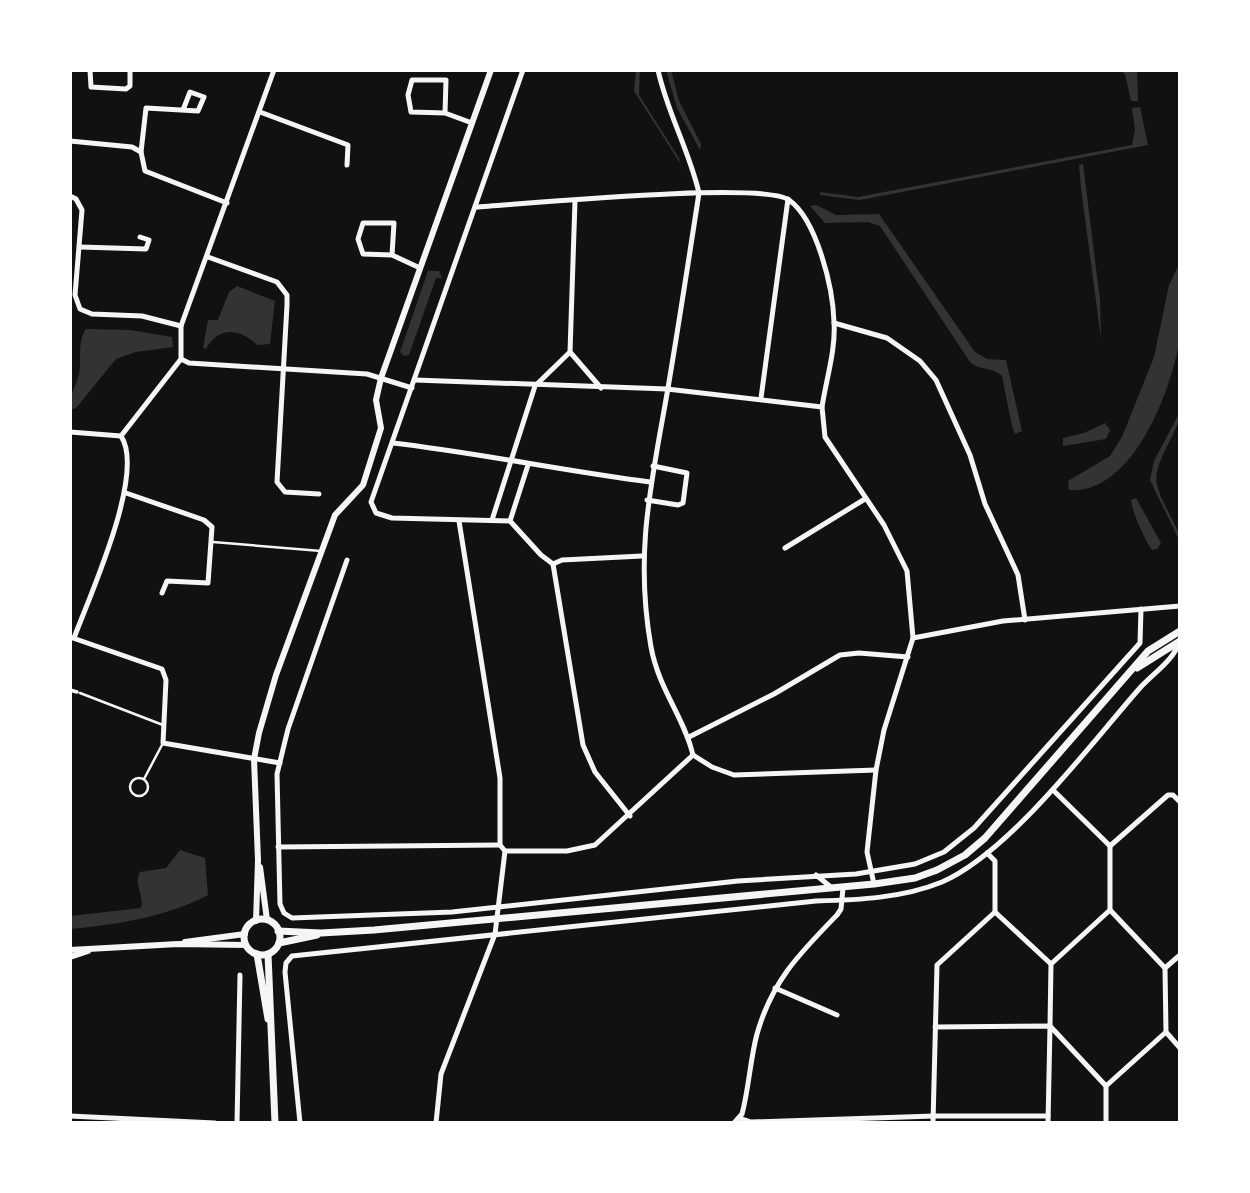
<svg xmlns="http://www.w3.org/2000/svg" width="1250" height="1193" viewBox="0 0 1250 1193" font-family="'Noto Serif',serif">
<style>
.water{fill:#333}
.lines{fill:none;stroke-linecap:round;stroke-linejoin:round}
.service{stroke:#f5f5f5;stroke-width:2.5}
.pedestrian{stroke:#f5f5f5;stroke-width:3.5}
.minor{stroke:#f5f5f5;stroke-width:5}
.tertiary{stroke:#f5f5f5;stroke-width:6}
.secondary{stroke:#f5f5f5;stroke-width:7}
</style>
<rect width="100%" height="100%" fill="#111"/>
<g class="water">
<path d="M636 70H640L639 95 679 158 686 184 680 163 634 91Z"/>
<path d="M666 70H671L679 101 701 144 700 150 677 108Z"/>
<path d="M1119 70H1137L1138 101H1131L1125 74Z"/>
<path d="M1140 107 1148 145 860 200 820 195V192L858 197 1132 145 1135 129 1132 108Z"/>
<path d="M1083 164 1100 300 1101 339 1081 188 1079 165Z"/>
<path d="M816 205 836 215 879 214 975 352 987 359 1006 360 1022 431 1015 434 1012 426 1002 376C994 367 980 371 970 362L880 226 868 222 825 223 810 206Z"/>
<path d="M1180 262C1180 288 1184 318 1179 343 1170 393 1132 495 1069 490L1068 481 1110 456 1122 437 1154 357 1169 285Z"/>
<path d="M428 271H439L442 278H436L409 355 404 356 400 352Z"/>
<path d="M237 286 275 301 270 344 257 345C240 328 218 326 206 349L203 348 208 320H218L229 292Z"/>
<path d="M86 329 131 330 172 337 173 347 136 352 116 359 76 408 70 410C70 394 73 392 78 378 83 363 76 343 86 329Z"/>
<path d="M1180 412V419C1150 485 1147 469 1180 535V542L1150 480 1154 461Z"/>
<path d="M1105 423 1110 430 1106 439 1063 446V438L1084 433Z"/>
<path d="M1136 498 1161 543 1157 549 1152 550C1145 540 1132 512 1131 500Z"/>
<path d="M180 850 205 858 208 895C167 917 115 925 70 929V916L141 908C145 896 133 884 140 872L166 868Z"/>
</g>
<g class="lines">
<g class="service">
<path d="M213 542 321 551"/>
<path d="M80 693 163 725"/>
<circle cx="139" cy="787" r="9"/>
<path d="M144 779 163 743"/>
</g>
<path class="pedestrian" d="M70 690 77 692"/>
<g class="minor">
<path d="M90 70 91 87 126 89 130 86V70"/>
<path d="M523 70 371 502 376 513 392 518 510 521 541 555 553 564"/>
<path d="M658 70C667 112 689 150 699 193 689 258 679 323 668 388 652 481 634 551 651 647 659 690 684 717 693 755"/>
<path d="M260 112 348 145 347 165"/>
<path d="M445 113 411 112 408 95 412 80H446L445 113 472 123"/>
<path d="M70 141 132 147 141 152 145 171 227 203"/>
<path d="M141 152 146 108 198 111 204 97 190 92 183 110"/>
<path d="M70 196 76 199 82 210 75 295 80 309 92 314 142 316 181 326"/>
<path d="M476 207C524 204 763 181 789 200 817 220 833 288 834 322 836 349 826 380 822 407"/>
<path d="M80 247 146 249 149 240 140 237"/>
<path d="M392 255 363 254 358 239 363 223H394L392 255 420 268"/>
<path d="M208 257 277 282 287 295V305L277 482 285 492 319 494"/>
<path d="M834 323 887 338 920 361 936 380 970 455 985 504 1018 575 1025 620"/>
<path d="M570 352 601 388"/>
<path d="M181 359 189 363 367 374 412 388"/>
<path d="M415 380 667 389 822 407 825 437 884 525 907 571 913 638"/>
<path d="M761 398 788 199"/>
<path d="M70 432 121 436"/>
<path d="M393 443C479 453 564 471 650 482"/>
<path d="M126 493 204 520 212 527 208 583 167 581 162 593"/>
<path d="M647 500 678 505 683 503 687 473 653 466"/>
<path d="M492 520 535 386 570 352 575 201"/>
<path d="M459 521 500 778V845L505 851"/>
<path d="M510 521 528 465"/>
<path d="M785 548 865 499"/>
<path d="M347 560 288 729 277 774 280 904 284 913 292 918 452 912 738 881 856 874 915 864 944 852 974 828 1140 643 1141 609"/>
<path d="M553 564 583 745 595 772 630 816"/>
<path d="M553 564 562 560 642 556"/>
<path d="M70 637 162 669 166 680 163 743 280 763"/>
<path d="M74 638C90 595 146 473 121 436L181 359V326L274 70"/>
<path d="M689 737 774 694 840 655 859 653 908 657"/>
<path d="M693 755 712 767 734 775 876 770"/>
<path d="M1053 790 1110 846"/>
<path d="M1110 846V910L1165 968"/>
<path d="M1110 846 1168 795H1173L1180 802"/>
<path d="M278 847 500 845"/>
<path d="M505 851H567L595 845 693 755"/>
<path d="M987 853 995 861V912L1051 964"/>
<path d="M816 875 832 888"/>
<path d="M874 884 867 852 876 770 884 730 913 638 1003 621 1180 606"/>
<path d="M1180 955 1165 968 1166 1032 1180 1048"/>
<path d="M775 988 837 1015"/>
<path d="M935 1027 1050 1026 1048 1123"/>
<path d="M1106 1086 1050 1026 1051 964 1110 910"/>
<path d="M70 1116 215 1123"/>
<path d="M739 1118 751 1122 934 1116H1048"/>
<path d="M237 1123 240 975"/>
<path d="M300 1123 285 972 286 963 292 956 816 901C858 900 903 898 942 882 1010 852 1089 746 1139 689 1151 675 1176 659 1179 641"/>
<path d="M436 1123 441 1074 495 934 505 851"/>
<path d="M734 1123 742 1114C749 1088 750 1060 757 1034 772 981 799 954 837 915L841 909 843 888"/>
<path d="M933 1123 937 965 995 912"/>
<path d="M1106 1123V1086L1166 1032"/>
</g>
<g class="tertiary">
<path d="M260 867 267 920"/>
<path d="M256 921 258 860 254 759 259 733 276 675 335 515 363 485 381 428 376 400 381 378 491 70"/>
<path d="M185 942 245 934"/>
<path d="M70 950 178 944 246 945"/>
<path d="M70 957 88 951"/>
</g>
<g class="secondary">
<path d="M1137 668 1180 641"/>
<circle cx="262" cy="937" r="18"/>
<path d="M278 931 321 933 374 930 874 884 915 878 937 870 965 855 985 838 1148 651 1180 631"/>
<path d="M279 943 317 935"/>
<path d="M257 954 268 1019"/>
<path d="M268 954 275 1123"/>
</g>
</g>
<rect width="1250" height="1193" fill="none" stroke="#ffffff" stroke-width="144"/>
</svg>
